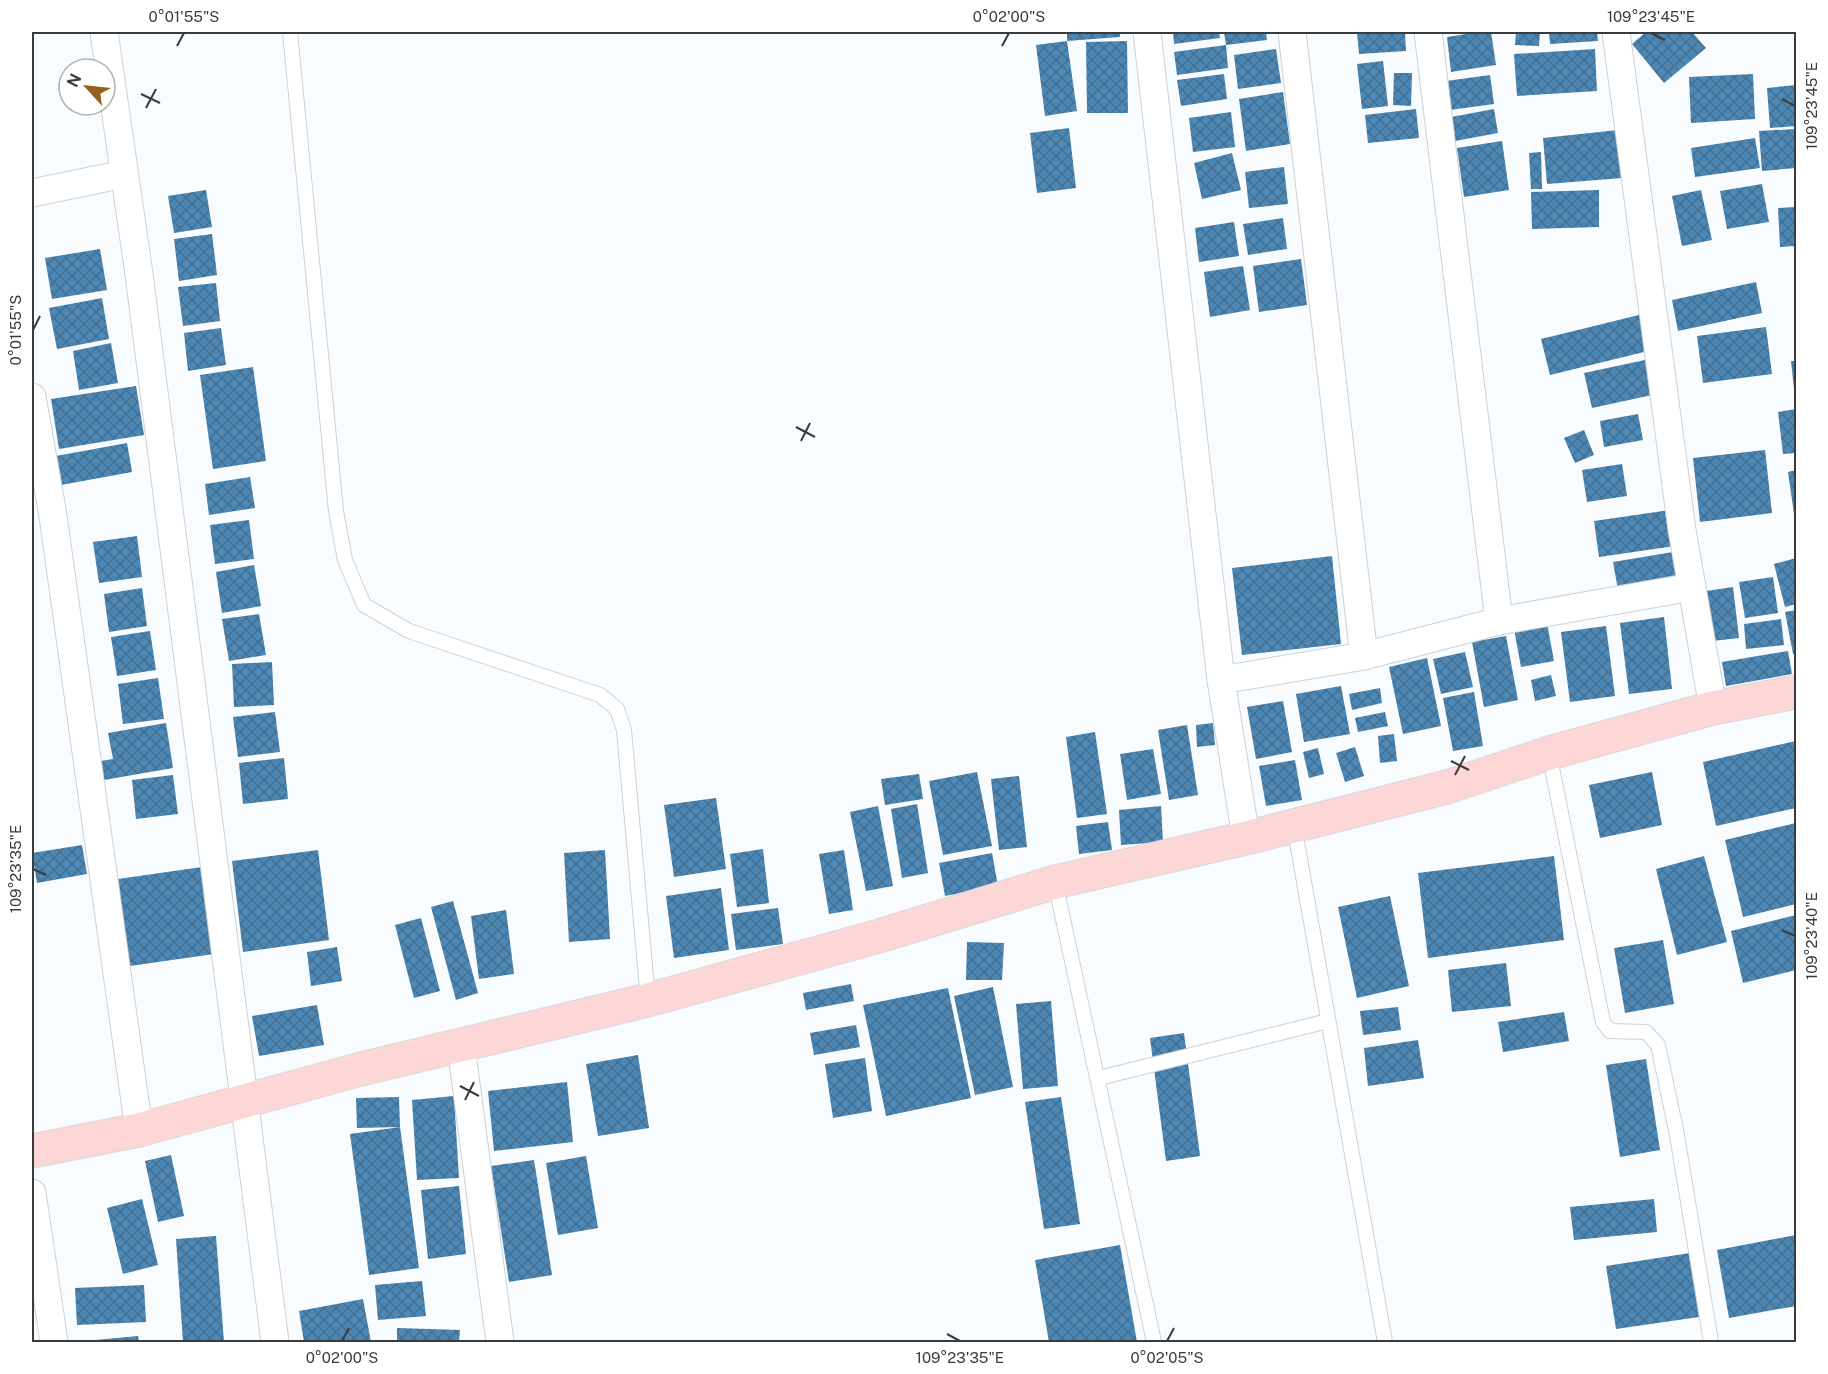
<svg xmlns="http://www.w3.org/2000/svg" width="1828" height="1374" viewBox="0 0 1828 1374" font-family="'Public Sans',sans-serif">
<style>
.building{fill:url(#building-cross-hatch)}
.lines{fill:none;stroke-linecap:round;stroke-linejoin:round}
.lane-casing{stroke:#c9d2da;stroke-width:16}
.street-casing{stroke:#c9d2da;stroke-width:29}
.primary-casing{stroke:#d7d8d9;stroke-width:35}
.lane{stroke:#fff;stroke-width:14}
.street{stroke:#fff;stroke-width:27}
.primary{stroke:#fdd7d6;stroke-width:33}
.ticks{fill:none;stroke:#383c3f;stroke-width:2}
.neatline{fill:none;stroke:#383c3f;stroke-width:2}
.ticks-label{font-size:15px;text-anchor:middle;fill:#383c3f}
</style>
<defs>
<pattern id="building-cross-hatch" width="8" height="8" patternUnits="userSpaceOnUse" patternTransform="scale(1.5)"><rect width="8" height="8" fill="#4e87b3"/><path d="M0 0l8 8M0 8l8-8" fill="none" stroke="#427093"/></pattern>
</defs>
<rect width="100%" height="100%" fill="#f8fcff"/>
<g class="building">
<path d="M1067 32H1120V37L1067 41Z"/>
<path d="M1173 32H1219L1220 38 1174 44Z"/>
<path d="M1224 32H1266L1267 40 1226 45Z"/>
<path d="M1357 32H1405L1406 51 1359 54Z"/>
<path d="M1479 32H1491L1496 65 1451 72 1447 37Z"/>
<path d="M1516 32H1540L1539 46 1515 45Z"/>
<path d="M1549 32H1597L1598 41 1550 44Z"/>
<path d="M1646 32H1692L1706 48 1664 83 1632 44Z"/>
<path d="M1067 41 1077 111 1045 116 1036 45Z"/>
<path d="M1127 41 1128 113H1087L1086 42Z"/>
<path d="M1226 45 1228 68 1177 75 1174 52Z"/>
<path d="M1276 49 1281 83 1238 89 1234 55Z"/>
<path d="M1595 49 1597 91 1517 96 1514 54Z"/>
<path d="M1383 61 1388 106 1362 109 1357 64Z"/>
<path d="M1394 73H1412L1411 106 1393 105Z"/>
<path d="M1224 74 1227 99 1181 106 1177 80Z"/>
<path d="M1753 74 1755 119 1691 123 1689 77Z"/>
<path d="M1490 75 1494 104 1450 110 1446 81Z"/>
<path d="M1796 85V126L1770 128 1767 88Z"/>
<path d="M1283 92 1290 144 1246 151 1239 99Z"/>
<path d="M1416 109 1419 138 1368 143 1365 115Z"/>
<path d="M1494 109 1498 133 1455 141 1451 117Z"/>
<path d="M1231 112 1235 147 1193 152 1189 118Z"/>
<path d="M1069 128 1076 188 1037 193 1030 133Z"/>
<path d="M1796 129V168L1762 171 1759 131Z"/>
<path d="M1618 130 1622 178 1547 184 1543 138Z"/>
<path d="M1755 138 1760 168 1695 177 1691 148Z"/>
<path d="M1502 141 1509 190 1464 197 1457 148Z"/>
<path d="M1541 152 1542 189H1531L1529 153Z"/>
<path d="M1232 153 1241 190 1202 199 1194 163Z"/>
<path d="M1284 167 1288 204 1249 208 1245 172Z"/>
<path d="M1762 184 1769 222 1727 229 1720 191Z"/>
<path d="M206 190 212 227 174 233 168 196Z"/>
<path d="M1599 190V227L1532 229 1531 192Z"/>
<path d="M1701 190 1712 240 1682 246 1672 196Z"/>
<path d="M1796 207V246L1780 247 1778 208Z"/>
<path d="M1283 218 1287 249 1248 255 1243 224Z"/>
<path d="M1234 222 1239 256 1199 262 1195 228Z"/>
<path d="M212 234 217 275 179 281 174 239Z"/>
<path d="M100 249 107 290 52 299 45 258Z"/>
<path d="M1301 259 1307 305 1259 312 1253 266Z"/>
<path d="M1243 266 1250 310 1210 317 1204 272Z"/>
<path d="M1756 282 1762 313 1678 331 1672 300Z"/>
<path d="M216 283 220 321 183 326 178 287Z"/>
<path d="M102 298 109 339 57 349 49 308Z"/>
<path d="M1639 315 1648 351 1550 375 1541 339Z"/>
<path d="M1766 327 1772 374 1703 383 1697 336Z"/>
<path d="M221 328 226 365 188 371 184 333Z"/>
<path d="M111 343 118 383 79 390 73 351Z"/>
<path d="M1645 360 1652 395 1592 408 1584 373Z"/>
<path d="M1791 361H1796V398H1795Z"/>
<path d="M253 367 266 461 213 469 200 375Z"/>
<path d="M136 386 144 435 59 449 51 399Z"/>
<path d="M1796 409V453L1783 454 1778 412Z"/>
<path d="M1638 414 1643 440 1604 447 1600 421Z"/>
<path d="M1584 430 1594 455 1575 463 1564 438Z"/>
<path d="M127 443 132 472 61 485 56 456Z"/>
<path d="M1765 450 1772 513 1700 522 1693 458Z"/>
<path d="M1622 464 1627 496 1587 502 1582 470Z"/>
<path d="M1796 470V521H1795L1788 472Z"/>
<path d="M250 477 255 508 209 515 205 484Z"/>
<path d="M1670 510 1675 546 1599 557 1594 521Z"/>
<path d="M249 520 254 559 215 564 210 525Z"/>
<path d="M137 536 142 577 99 583 93 542Z"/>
<path d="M1673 552 1678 579 1618 590 1613 562Z"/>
<path d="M1332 556 1341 644 1242 655 1232 568Z"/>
<path d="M1796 558V604L1785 607 1774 564Z"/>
<path d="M254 565 261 606 222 613 216 572Z"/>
<path d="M1773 577 1778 613 1745 618 1739 582Z"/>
<path d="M1733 587 1739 638 1713 641 1706 591Z"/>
<path d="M142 588 147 626 109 632 104 594Z"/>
<path d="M1796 610V654H1793L1785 612Z"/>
<path d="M259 614 266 655 229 661 222 619Z"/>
<path d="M1664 617 1672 689 1629 694 1620 623Z"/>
<path d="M1781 619 1784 645 1746 649 1744 624Z"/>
<path d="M1547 623 1554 661 1521 667 1514 629Z"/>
<path d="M1606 626 1615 696 1570 702 1561 632Z"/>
<path d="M150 631 156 670 117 676 111 637Z"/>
<path d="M1506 636 1518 700 1484 707 1472 642Z"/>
<path d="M1788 651 1792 674 1726 686 1722 662Z"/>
<path d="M1465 652 1473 687 1441 694 1433 659Z"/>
<path d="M1427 658 1441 726 1403 734 1389 667Z"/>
<path d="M272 662 274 705 234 707 232 664Z"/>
<path d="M1551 675 1556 696 1535 701 1531 680Z"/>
<path d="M158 678 164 719 123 724 118 684Z"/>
<path d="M1341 686 1350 734 1304 742 1296 694Z"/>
<path d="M1380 688 1382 703 1352 710 1349 694Z"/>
<path d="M1474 692 1483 746 1453 751 1443 698Z"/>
<path d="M1283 701 1292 752 1256 759 1247 707Z"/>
<path d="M275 712 280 752 238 757 233 717Z"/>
<path d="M1385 712 1388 726 1358 732 1355 718Z"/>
<path d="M166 723 173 768 104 780 101 761 113 759 108 733Z"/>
<path d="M1213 723 1215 745 1197 747 1196 725Z"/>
<path d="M1187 725 1198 795 1169 800 1158 730Z"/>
<path d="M1095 732 1107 814 1077 818 1066 737Z"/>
<path d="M1394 734 1397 761 1380 763 1378 736Z"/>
<path d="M1796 741V808L1716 826 1703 762Z"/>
<path d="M1355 747 1364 776 1345 782 1336 753Z"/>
<path d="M1318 748 1324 774 1309 778 1303 752Z"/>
<path d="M1153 749 1161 794 1127 800 1120 754Z"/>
<path d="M284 758 288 799 243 804 239 763Z"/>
<path d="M1295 760 1302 800 1266 806 1259 766Z"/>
<path d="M977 772 992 846 943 855 929 781Z"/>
<path d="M1652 772 1662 825 1600 838 1589 785Z"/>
<path d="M919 774 923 799 885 805 881 779Z"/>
<path d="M173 775 178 814 136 819 132 780Z"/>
<path d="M1019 776 1027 847 999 850 991 779Z"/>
<path d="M716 798 726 869 674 877 664 805Z"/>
<path d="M917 804 928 873 902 878 891 809Z"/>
<path d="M878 806 893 886 866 891 850 812Z"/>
<path d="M1161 806 1163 842 1121 845 1119 810Z"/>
<path d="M1108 822 1112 850 1079 854 1076 826Z"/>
<path d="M1796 823V904L1743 917 1725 840Z"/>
<path d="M82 845 87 874 37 883 32 853Z"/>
<path d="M763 849 769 903 737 907 730 854Z"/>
<path d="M318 850 329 940 243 952 232 861Z"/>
<path d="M605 850 610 939 569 942 564 853Z"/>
<path d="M844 850 853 910 829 914 819 854Z"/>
<path d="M992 853 998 886 945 896 939 863Z"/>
<path d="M1554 856 1564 940 1428 958 1418 873Z"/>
<path d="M1704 856 1727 942 1677 955 1656 869Z"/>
<path d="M202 867 214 954 123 967 111 880Z"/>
<path d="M721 888 729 950 674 958 666 896Z"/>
<path d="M1390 896 1409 986 1357 998 1338 907Z"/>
<path d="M453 901 478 993 456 1000 431 907Z"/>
<path d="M778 908 783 944 736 950 731 914Z"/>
<path d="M506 910 514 974 479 979 471 916Z"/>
<path d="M1796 915V970L1743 983 1731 931Z"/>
<path d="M421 918 440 991 414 998 395 925Z"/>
<path d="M1663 940 1674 1004 1625 1013 1614 948Z"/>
<path d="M967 942 1004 943 1002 980H966Z"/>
<path d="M337 947 342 981 311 986 307 952Z"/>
<path d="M1506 963 1511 1006 1452 1012 1448 970Z"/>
<path d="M851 984 854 1001 806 1010 803 993Z"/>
<path d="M993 987 1013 1087 975 1095 954 996Z"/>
<path d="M948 988 971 1098 886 1116 863 1005Z"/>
<path d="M1051 1001 1058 1086 1023 1089 1016 1004Z"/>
<path d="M317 1005 324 1045 259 1056 252 1016Z"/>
<path d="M1398 1007 1401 1030 1363 1035 1360 1011Z"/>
<path d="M1564 1012 1569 1041 1503 1052 1498 1022Z"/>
<path d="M856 1025 860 1047 814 1055 810 1033Z"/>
<path d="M1184 1033 1200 1156 1166 1161 1150 1038Z"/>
<path d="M1418 1040 1424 1078 1368 1086 1364 1048Z"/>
<path d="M638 1055 649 1128 598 1136 586 1064Z"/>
<path d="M865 1058 872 1111 833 1118 825 1064Z"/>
<path d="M1646 1059 1660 1150 1620 1157 1606 1065Z"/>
<path d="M567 1082 573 1142 494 1151 488 1091Z"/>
<path d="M454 1096 459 1178 417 1180 412 1100Z"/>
<path d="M399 1097 400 1127 357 1128 356 1098Z"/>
<path d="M1061 1097 1080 1224 1044 1229 1025 1102Z"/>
<path d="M400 1127 419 1268 369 1275 350 1134Z"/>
<path d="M171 1155 184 1216 158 1222 145 1161Z"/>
<path d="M586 1156 598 1228 558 1235 546 1163Z"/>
<path d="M534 1160 552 1275 509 1282 491 1166Z"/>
<path d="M459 1186 466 1254 428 1259 421 1190Z"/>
<path d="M142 1199 158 1265 123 1274 107 1208Z"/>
<path d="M1654 1199 1657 1232 1574 1240 1570 1207Z"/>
<path d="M1796 1235V1306L1729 1318 1717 1250Z"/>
<path d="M216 1236 224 1342H183L176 1239Z"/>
<path d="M1120 1245 1137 1342H1049L1035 1260Z"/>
<path d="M1690 1253 1699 1317 1616 1329 1606 1266Z"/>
<path d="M422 1281 426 1316 378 1320 375 1285Z"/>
<path d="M144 1285 146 1322 77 1325 75 1288Z"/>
<path d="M363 1299 371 1342H304L299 1311Z"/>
<path d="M397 1328 460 1330 459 1342H397Z"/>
<path d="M138 1336 139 1342H85V1341Z"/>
</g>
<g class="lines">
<g class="lane-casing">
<g id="lane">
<path d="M290 32 336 511 345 560 364 605 409 631 600 695 617 709 624 730 648 1000"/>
<path d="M1549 753 1603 1022 1610 1031 1646 1032 1658 1045 1677 1135 1711 1342"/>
<path d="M1294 825 1385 1342"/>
<path d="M1055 882 1154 1342"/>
<path d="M1099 1078 1328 1021"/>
</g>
</g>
<g class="street-casing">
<g id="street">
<path d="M104 32 139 274 275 1342"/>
<path d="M1147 32 1221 680 1246 838"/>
<path d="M1292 32 1364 656"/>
<path d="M1616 32 1682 530 1713 708"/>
<path d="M32 193 124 174"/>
<path d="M32 397 52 509 139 1130"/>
<path d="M1499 621 1692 587"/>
<path d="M1221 680 1364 656 1499 621 1428 32"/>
<path d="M461 1046 500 1342"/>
<path d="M32 1193 54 1342"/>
</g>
</g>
<g class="primary-casing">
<path id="primary" d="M32 1151 139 1130 361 1069 648 1000 879 936 1055 882 1246 838 1447 787 1549 753 1713 708 1796 692"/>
</g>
<use href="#lane" class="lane"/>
<use href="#street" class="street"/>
<use href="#primary" class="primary"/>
</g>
<path class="ticks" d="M1651 33 1665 40M177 46 184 33M1002 46 1009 33M141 94 160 103M1782 99 1795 106M146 108 156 89M33 330 40 316M796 427 815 437M801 441 810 423M1451 761 1469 770M1455 775 1465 756M33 869 46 875M1782 930 1795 936M460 1086 479 1096M465 1100 474 1082M947 1334 960 1341M342 1341 349 1328M1167 1341 1174 1328"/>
<rect width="1828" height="1374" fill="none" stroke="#ffffff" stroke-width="66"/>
<g transform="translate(87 87) rotate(297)"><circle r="28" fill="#ffffff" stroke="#afb1b2" stroke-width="1.5"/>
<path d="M0-4.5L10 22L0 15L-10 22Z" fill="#985f1c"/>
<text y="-9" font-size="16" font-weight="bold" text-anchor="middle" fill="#383c3f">N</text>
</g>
<rect x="33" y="33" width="1762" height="1308" class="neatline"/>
<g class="ticks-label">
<text x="184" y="22">0°01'55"S</text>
<text x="1009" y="22">0°02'00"S</text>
<text x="1651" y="22">109°23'45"E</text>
<text transform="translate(1812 106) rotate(-90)" y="5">109°23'45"E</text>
<text transform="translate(16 330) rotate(-90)" y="5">0°01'55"S</text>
<text transform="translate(16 869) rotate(-90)" y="5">109°23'35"E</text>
<text transform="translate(1812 936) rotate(-90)" y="5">109°23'40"E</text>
<text x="342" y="1363">0°02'00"S</text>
<text x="960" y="1363">109°23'35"E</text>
<text x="1167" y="1363">0°02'05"S</text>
</g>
</svg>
